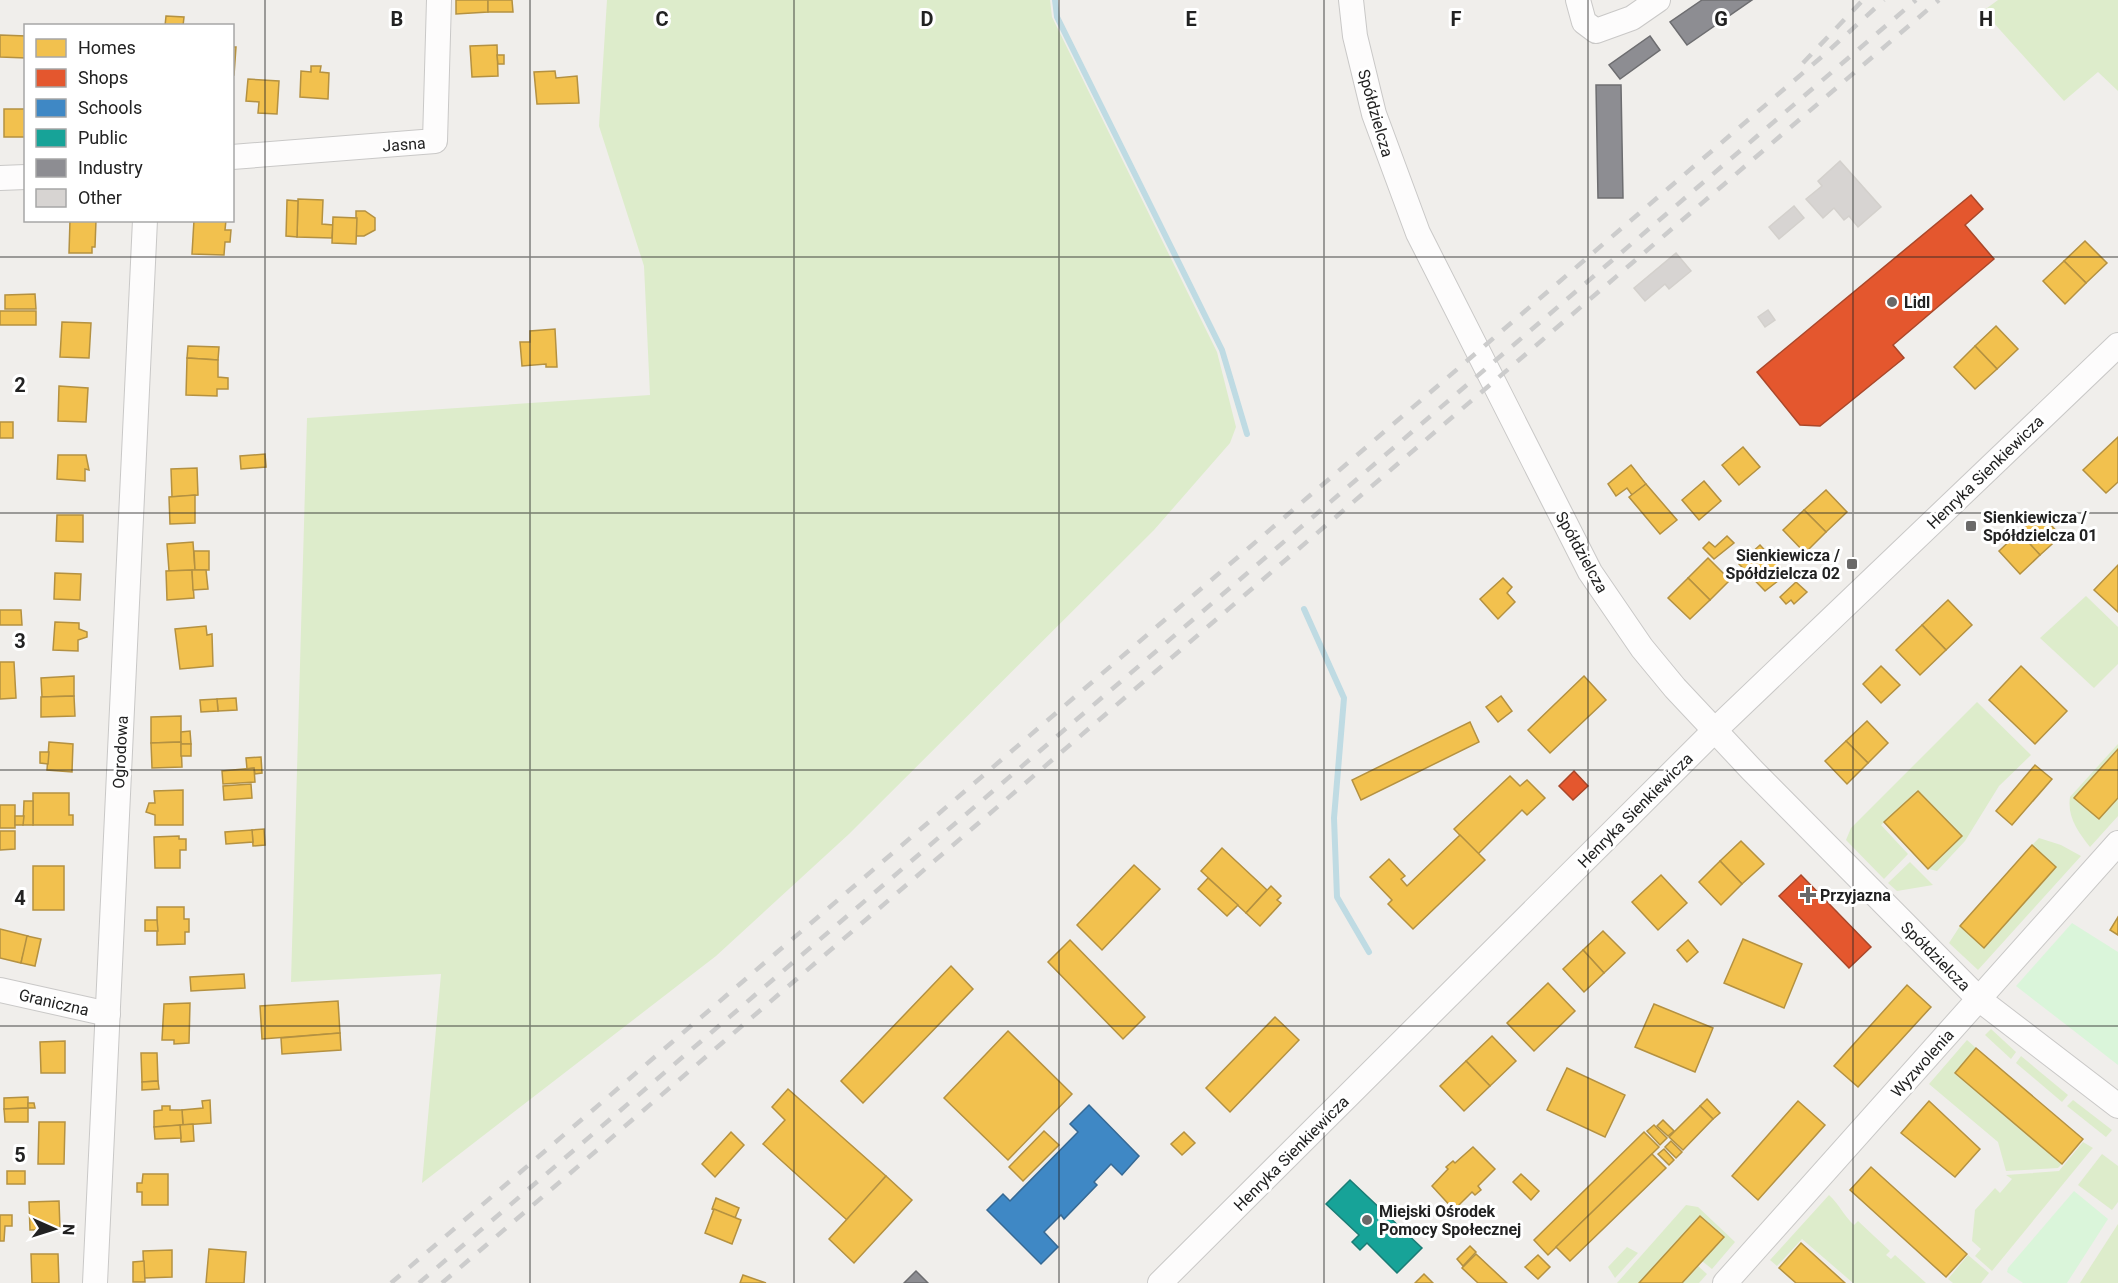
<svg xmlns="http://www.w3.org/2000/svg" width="2118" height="1283" viewBox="0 0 2118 1283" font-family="Roboto,sans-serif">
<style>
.grass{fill:#ddeccb}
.park{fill:#daf5da}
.homes{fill:#f2c14e;stroke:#b49141;stroke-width:1.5}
.shops{fill:#e4572e;stroke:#aa472a;stroke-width:1.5}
.schools{fill:#3f88c5;stroke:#366994;stroke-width:1.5}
.public{fill:#17a398;stroke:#1a7c75;stroke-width:1.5}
.industry{fill:#8d8d92;stroke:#6d6d70;stroke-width:1.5}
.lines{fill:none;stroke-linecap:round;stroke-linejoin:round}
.stream{stroke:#bfdbe3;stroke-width:6}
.building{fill:#d7d4d2;stroke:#d3d0cc;stroke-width:1.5}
.minor-casing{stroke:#c9c8c7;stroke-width:26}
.minor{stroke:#fdfcfc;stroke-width:24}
.rail{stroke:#ccc;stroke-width:4.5;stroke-dasharray:12 12;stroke-linecap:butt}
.grid{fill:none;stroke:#222;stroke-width:1.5;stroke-opacity:0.55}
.poi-dot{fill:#6a6968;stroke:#fff;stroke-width:2}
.labels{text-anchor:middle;stroke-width:6;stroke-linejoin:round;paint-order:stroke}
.street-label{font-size:16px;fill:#222;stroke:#fff}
.poi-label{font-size:16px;font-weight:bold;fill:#222;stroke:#fff;text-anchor:start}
.grid-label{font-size:20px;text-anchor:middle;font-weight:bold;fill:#222;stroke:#fff;stroke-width:6;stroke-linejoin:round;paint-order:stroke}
</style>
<rect width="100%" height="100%" fill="#f0eeeb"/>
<g class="grass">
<path d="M607 0H1050L1052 17 1217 352 1236 427 1230 443 1154 530 849 834 716 956 422 1183 441 974 291 982 307 418 650 395 644 266 599 126Z"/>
<path d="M1998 0H2118V91L2098 72 2064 101 1983 11Z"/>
<path d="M2086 596 2118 627V664L2094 688 2040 638Z"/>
<path d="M1977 702 2031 755 1999 786 1965 841 1937 871 1929 869 1962 836 1918 791 1881 825 1908 854 1884 879 1846 840 1851 828Z"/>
<path d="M2118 744V749L2075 798 2099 819 2118 798V816L2090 847C2078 832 2067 817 2070 797Z"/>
<path d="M2039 838 2061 845 2081 856 1978 970 1949 943 1960 926 1984 947 2056 867 2032 845Z"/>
<path d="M1910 862 1933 885 1897 891 1888 883Z"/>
<path d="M1991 1029 2016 1052 2011 1059 1985 1035Z"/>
<path d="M1967 1040 1976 1048 1955 1073 2062 1164 2058 1168 2006 1171 1998 1142 1929 1084Z"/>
<path d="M2021 1056 2068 1095 2062 1102 2016 1063Z"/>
<path d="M2073 1100 2112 1130 2106 1137 2067 1106Z"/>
<path d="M2083 1142 2093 1148 2091 1150 1992 1271 1975 1256 1981 1249 1972 1241 1975 1210 1995 1188 2000 1193 2012 1179 2006 1175 2059 1171Z"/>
<path d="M2102 1154 2118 1166V1202L2112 1210 2078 1185Z"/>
<path d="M1829 1195C1839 1204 1844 1216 1854 1225L1858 1221 1890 1251 1886 1255 1891 1259 1895 1255 1926 1283H1853L1802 1239 1777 1266 1770 1260Z"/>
<path d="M1686 1205 1698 1207 1735 1242 1712 1269 1702 1261 1724 1237 1700 1216 1639 1283H1617Z"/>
<path d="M2118 1224V1283H2080Z"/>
<path d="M1627 1247 1638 1253 1615 1278 1608 1267Z"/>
<path d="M1968 1255 1989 1273 1981 1283H1953L1948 1279Z"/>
<path d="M1698 1266 1707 1274 1699 1283H1682Z"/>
</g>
<g class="park">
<path d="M2072 923 2118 952V1065L2016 986Z"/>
<path d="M2074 1191 2108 1219 2067 1283H2023L2007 1272 2008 1268Z"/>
</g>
<g class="homes">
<path d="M456 0H488V12L456 14Z"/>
<path d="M488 0H512L513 12H488Z"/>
<path d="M166 16 184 17 183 26H165Z"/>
<path d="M0 35 26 36V58L0 57Z"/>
<path d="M497 45 498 76 472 77 470 46Z"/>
<path d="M232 47H236L234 75H232Z"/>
<path d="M497 55H504V64H498Z"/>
<path d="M311 66H321L320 72 329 73 328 99 300 97 301 71 311 72Z"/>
<path d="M555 71 556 78 577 76 579 103 537 104 534 72Z"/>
<path d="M248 79 279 81 277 114 258 113 259 102 246 101Z"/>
<rect x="4" y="109" width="22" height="28"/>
<path d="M298 199 323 200 322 224 333 225 332 238 297 237Z"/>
<path d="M287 200 298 201 297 237 286 236Z"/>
<path d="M356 211H365L375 218V230L364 236H356Z"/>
<path d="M333 217 357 218 356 244 332 243Z"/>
<path d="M70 220H96L95 247H92V253H69Z"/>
<path d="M194 220H226L225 230H231L230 242H225L224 255 192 254Z"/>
<path d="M2085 241 2107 263 2086 283 2064 261Z"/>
<path d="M2064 261 2086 283 2065 304 2043 281Z"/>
<path d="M35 294 36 309H5V295Z"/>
<rect x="0" y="311" width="36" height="14"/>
<path d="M62 322 91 323 89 358 60 357Z"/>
<path d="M1996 326 2018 349 1997 369 1975 346Z"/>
<path d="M555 329 557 367H546V364L522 366 520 342H530V331Z"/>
<path d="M188 346 219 347 218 360 187 358Z"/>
<path d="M1975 346 1997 369 1975 389 1954 367Z"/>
<path d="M187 358 218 360V377L228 378V389H217V396L186 395Z"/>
<path d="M59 386 88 388 86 422 58 421Z"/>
<rect x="0" y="422" width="13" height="16"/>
<path d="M2118 437V482L2106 493 2083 470Z"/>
<path d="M1743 447 1760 467 1739 485 1722 465Z"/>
<path d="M265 454 266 467 241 469 240 456Z"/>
<path d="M58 455H86L89 470 85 469V481L57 479Z"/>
<path d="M1631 465 1646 484 1632 495 1627 488 1616 496 1608 484Z"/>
<path d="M197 468 198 495 172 497 171 469Z"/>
<path d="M1704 481 1721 501 1699 520 1682 500Z"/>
<path d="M1646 484 1677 520 1660 534 1629 497Z"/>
<path d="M1826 490 1847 512 1826 532 1804 510Z"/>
<path d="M195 495V523L170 524 169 497Z"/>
<path d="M1804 510 1826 532 1805 553 1783 530Z"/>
<path d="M2040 513 2061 536 2040 555 2019 532Z"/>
<path d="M57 515H83V542L56 541Z"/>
<path d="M2019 532 2040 555 2020 574 1999 551Z"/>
<path d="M1727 536 1734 543 1714 559 1703 548 1709 542 1715 547Z"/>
<path d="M193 542 195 570 169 571 167 544Z"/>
<path d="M1760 545 1787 574 1765 591 1739 564Z"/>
<path d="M194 551H209V570H195Z"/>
<path d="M1708 558 1730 580 1710 600 1688 578Z"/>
<path d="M2118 565V612L2094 590Z"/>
<path d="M192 570 194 598 167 600 166 571Z"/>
<path d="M192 570H206L208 589 193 590Z"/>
<path d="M55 573 81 574 80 600 54 599Z"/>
<path d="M1503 578 1512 587 1507 593 1515 602 1498 619 1480 599Z"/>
<path d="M1688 578 1710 600 1690 619 1668 598Z"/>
<path d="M1796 582 1807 592 1794 604 1791 600 1786 604 1780 597Z"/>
<path d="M1948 600 1972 625 1946 650 1922 625Z"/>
<path d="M0 610H21L22 625H0Z"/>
<path d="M55 622 79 623V629L87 632V637L78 640V651L53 650Z"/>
<path d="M1922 625 1946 650 1920 675 1896 650Z"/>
<path d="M206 626 207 635 212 634 213 666 180 669 175 629Z"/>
<path d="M0 662H14L16 698 0 699Z"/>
<path d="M1881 666 1900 685 1881 703 1863 684Z"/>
<path d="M2021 666 2067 711 2035 744 1989 700Z"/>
<path d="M74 676V696L42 697 41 678Z"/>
<path d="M1584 676 1606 700 1550 753 1528 730Z"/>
<path d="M74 696 75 716 41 717V697Z"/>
<path d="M1501 696 1512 711 1498 722 1486 707Z"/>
<path d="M236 698 237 710 218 711 217 699Z"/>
<path d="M217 699 218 711 201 712 200 700Z"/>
<path d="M181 716V742L151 743V717Z"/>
<path d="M1867 721 1888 743 1868 763 1846 741Z"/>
<path d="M1470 722 1479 742 1361 800 1352 780Z"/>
<path d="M190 731 191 744H181V732Z"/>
<path d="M1846 741 1868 763 1847 784 1825 761Z"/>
<path d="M49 742 73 744 72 772 47 770Z"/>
<path d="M181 742 182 767 152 768 151 743Z"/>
<rect x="181" y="744" width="10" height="12"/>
<path d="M2118 749V798L2099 819 2074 798Z"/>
<path d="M40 752H49L48 764 40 763Z"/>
<path d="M261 757 262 773 255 774 254 768 247 769 246 758Z"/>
<path d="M2035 765 2052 779 2012 825 1996 811Z"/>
<path d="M254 768 255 782 223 784 222 771Z"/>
<path d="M1510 776 1520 786 1527 780 1545 798 1527 815 1522 810 1478 854 1454 829Z"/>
<path d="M251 784 252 798 224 800 223 786Z"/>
<path d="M183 790V825H155V815L146 812 149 803H155L154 791Z"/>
<path d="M1918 791 1962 836 1928 869 1884 822Z"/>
<path d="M33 793H69V815H73V825H33Z"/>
<path d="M24 801H33V825H23Z"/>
<rect x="0" y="805" width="15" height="23"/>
<path d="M15 816H24L23 825H15Z"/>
<path d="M264 829 265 845 253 846 252 830Z"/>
<path d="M252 830 253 842 226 844 225 832Z"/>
<path d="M0 831H15V849L0 850Z"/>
<path d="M1460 835 1485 860 1413 929 1388 904 1392 900 1370 877 1389 859 1405 876 1401 879 1407 886Z"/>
<path d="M179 836V839H186V850H180V868H155L154 837Z"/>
<path d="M1741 841 1764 864 1742 884 1720 861Z"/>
<path d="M2032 845 2056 867 1984 948 1960 926Z"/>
<path d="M1222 848 1267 890 1246 913 1201 871Z"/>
<path d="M1720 861 1742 884 1721 905 1699 882Z"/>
<path d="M1134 865 1160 889 1102 950 1077 925Z"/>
<rect x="33" y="866" width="31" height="44"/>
<path d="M1661 875 1687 903 1658 930 1632 902Z"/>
<path d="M1208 878 1238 905 1227 916 1198 889Z"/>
<path d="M1271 886 1281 896 1277 900 1281 903 1260 926 1246 913Z"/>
<path d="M157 907H184V919H189V932H185V944L157 945Z"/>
<path d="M2118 917V935L2110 930Z"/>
<path d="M145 920H157L158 931H145Z"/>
<path d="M0 929 28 936 21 963 0 958Z"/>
<path d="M1603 931 1625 953 1604 973 1583 950Z"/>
<path d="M27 936 41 939 35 966 21 963Z"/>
<path d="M1743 939 1802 964 1784 1008 1724 983Z"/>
<path d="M1070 940 1145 1017 1123 1039 1048 962Z"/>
<path d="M1688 940 1698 952 1687 962 1677 950Z"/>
<path d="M1583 950 1604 973 1584 992 1563 969Z"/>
<path d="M951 966 973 989 863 1103 841 1081Z"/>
<path d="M244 974 245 988 191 991 190 977Z"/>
<path d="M1548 983 1575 1011 1534 1051 1507 1023Z"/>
<path d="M1907 985 1931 1007 1858 1087 1834 1066Z"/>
<path d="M338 1001 340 1033 262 1039 260 1006Z"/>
<path d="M190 1003 189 1043 174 1044V1040H162L164 1004Z"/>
<path d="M1654 1004 1713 1028 1695 1072 1635 1047Z"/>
<path d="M1275 1017 1299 1040 1230 1112 1206 1088Z"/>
<path d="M1008 1031 1072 1094 1008 1160 944 1098Z"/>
<path d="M340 1033 341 1050 282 1054 281 1038Z"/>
<path d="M1492 1036 1516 1061 1490 1086 1466 1061Z"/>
<path d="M65 1041V1073H41L40 1042Z"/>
<path d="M1976 1048 2083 1139 2062 1164 1955 1073Z"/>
<path d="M141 1053H157L158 1081 142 1082Z"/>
<path d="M1466 1061 1490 1086 1464 1111 1440 1086Z"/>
<path d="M1567 1068 1625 1095 1605 1137 1547 1110Z"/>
<path d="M158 1081 159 1089 142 1090V1082Z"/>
<path d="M788 1089 886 1176 847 1220 763 1144 785 1120 772 1107Z"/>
<path d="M28 1097V1108L4 1109V1098Z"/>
<path d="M1707 1099 1720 1113 1713 1119 1700 1106Z"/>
<path d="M210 1100 211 1123 183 1125 182 1110 203 1108 202 1101Z"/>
<path d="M1798 1101 1825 1125 1758 1200 1732 1176Z"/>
<path d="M1929 1101 1980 1149 1955 1177 1901 1133Z"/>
<path d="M28 1103H34L35 1108H28Z"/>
<path d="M162 1106H170V1110H182L183 1125 154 1127V1111L162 1110Z"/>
<path d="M1700 1106 1713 1119 1683 1150 1669 1137Z"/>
<path d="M28 1108V1122H5L4 1109Z"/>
<path d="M1663 1120 1674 1131 1668 1136 1657 1126Z"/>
<path d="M39 1122H65L64 1164H38Z"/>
<path d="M193 1124 194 1141 181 1142 180 1125Z"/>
<path d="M180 1125 181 1138 155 1139 154 1127Z"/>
<path d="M1654 1125 1667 1138 1660 1145 1647 1131Z"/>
<path d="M1044 1131 1059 1145 1023 1181 1009 1167Z"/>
<path d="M731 1132 744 1145 715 1177 702 1164Z"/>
<path d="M1184 1132 1195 1143 1182 1155 1171 1144Z"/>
<path d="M1644 1132 1659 1147 1548 1255 1534 1240Z"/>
<path d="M1671 1141 1682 1152 1676 1158 1665 1147Z"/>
<path d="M1473 1147 1495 1169 1478 1186 1481 1190 1475 1195 1472 1192 1454 1210 1432 1186 1448 1169 1446 1167 1453 1161 1455 1163Z"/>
<path d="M1664 1149 1674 1160 1669 1165 1658 1154Z"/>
<path d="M1652 1154 1666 1168 1570 1261 1556 1247Z"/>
<path d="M1871 1167 1967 1254 1946 1277 1850 1190Z"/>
<rect x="7" y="1171" width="18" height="13"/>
<path d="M143 1174H168V1205H142V1192H137V1183H142Z"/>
<path d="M1521 1174 1539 1191 1531 1200 1513 1182Z"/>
<path d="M886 1176 912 1200 854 1263 829 1239Z"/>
<path d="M716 1198 739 1208 735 1218 712 1209Z"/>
<path d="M59 1201 60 1229 30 1230 29 1202Z"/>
<path d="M714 1209 741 1220 732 1244 705 1233Z"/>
<path d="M0 1215H12V1226H5L4 1241H0Z"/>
<path d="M1700 1216 1724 1237 1682 1283H1639Z"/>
<path d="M1801 1243 1845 1283H1796L1779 1268Z"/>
<path d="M1470 1246 1476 1252 1463 1266 1457 1259Z"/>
<path d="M209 1249 246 1252 244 1283H206Z"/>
<path d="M172 1250V1277L144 1278 143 1251Z"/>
<path d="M31 1254H58L59 1283H32Z"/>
<path d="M1476 1254 1507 1283H1478L1462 1268Z"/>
<path d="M1538 1255 1550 1267 1538 1279 1525 1267Z"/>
<path d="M144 1261 145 1282H133V1262Z"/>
<path d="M1424 1274 1433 1283H1415Z"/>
<path d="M743 1275 766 1283H740Z"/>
</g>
<g class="shops">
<path d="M1971 195 1983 209 1965 225 1994 259 1893 345 1904 358 1820 426 1800 425 1757 372Z"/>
<path d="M1574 771 1588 786 1573 800 1559 786Z"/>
<path d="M1801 875 1871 947 1849 968 1779 896Z"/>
</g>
<path class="schools" d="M1089 1105 1139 1156 1122 1175 1111 1164 1094 1182 1097 1185 1064 1219 1061 1215 1044 1232 1058 1247 1041 1264 987 1210 1003 1194 1010 1201 1078 1132 1070 1124Z"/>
<path class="public" d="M1350 1180 1422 1248 1397 1273 1367 1243 1360 1250 1352 1242 1359 1235 1326 1204Z"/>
<g class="industry">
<path d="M1702 0H1752L1687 45 1670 22Z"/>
<path d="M1650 36 1660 50 1620 79 1609 65Z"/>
<path d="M1596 85H1621L1623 198H1598Z"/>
<path d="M916 1271 928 1283H904Z"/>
</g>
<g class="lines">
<g class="stream">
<path d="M1055 0 1057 17 1222 350 1247 434"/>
<path d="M1304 609 1344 698 1334 818 1337 897 1369 952"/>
</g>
</g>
<g class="building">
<path d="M1840 161 1881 207 1858 227 1849 216 1844 220 1834 208 1823 218 1806 199 1822 186 1818 181Z"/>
<path d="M1794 206 1804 218 1779 239 1769 227Z"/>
<path d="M1676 253 1691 271 1669 289 1665 284 1645 301 1634 288Z"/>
<path d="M1768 310 1775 320 1765 327 1758 317Z"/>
</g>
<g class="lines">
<g class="minor-casing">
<g id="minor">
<path d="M1351 0 1355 36 1374 114 1418 233 1590 572 1642 648 1675 688 1751 769 1980 1000 2118 1106"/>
<path d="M1578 0 1584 22 1596 31 1632 18 1658 0"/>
<path d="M232 157 435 141 439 0"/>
<path d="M0 178 26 177"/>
<path d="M0 990 108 1014"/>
<path d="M95 1283 145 220"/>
<path d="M1160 1283 1715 730 2118 345"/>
<path d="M1725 1283 2118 843"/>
</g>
</g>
<use href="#minor" class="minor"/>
<g class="rail">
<path d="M1803 63 1863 0"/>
<path d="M391 1283 1825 54 1884 0"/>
<path d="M419 1283 1916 0"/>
<path d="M442 1283 1939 0"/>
</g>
</g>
<path class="grid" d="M265 0V1283M530 0V1283M794 0V1283M1059 0V1283M1324 0V1283M1588 0V1283M1853 0V1283M0 257H2118M0 513H2118M0 770H2118M0 1026H2118"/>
<g class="poi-dot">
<circle cx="1892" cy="302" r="6"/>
<rect x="1965" y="520" width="12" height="12" rx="3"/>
<rect x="1846" y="558" width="12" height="12" rx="3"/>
<path d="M1805 886h6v6h6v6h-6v6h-6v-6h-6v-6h6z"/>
<circle cx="1367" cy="1220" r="6"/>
</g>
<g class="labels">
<g class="street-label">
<text transform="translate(1376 113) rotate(74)" y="6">Spółdzielcza</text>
<text transform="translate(404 144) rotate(-4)" y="6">Jasna</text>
<text transform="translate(1985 472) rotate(-44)" y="6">Henryka Sienkiewicza</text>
<text transform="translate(1582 552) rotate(61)" y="6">Spółdzielcza</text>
<text transform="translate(120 752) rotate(-87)" y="6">Ogrodowa</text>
<text transform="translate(1635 810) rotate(-45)" y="6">Henryka Sienkiewicza</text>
<text transform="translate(1936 956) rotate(45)" y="6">Spółdzielcza</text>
<text transform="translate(54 1002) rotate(13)" y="6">Graniczna</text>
<text transform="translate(1922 1063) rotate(-48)" y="6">Wyzwolenia</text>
<text transform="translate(1291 1153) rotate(-45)" y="6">Henryka Sienkiewicza</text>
</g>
<g class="poi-label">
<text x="1904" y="308">Lidl</text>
<text x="1983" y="523">Sienkiewicza /<tspan x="1983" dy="18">Spółdzielcza 01</tspan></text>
<text x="1840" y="561" text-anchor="end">Sienkiewicza /<tspan x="1840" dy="18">Spółdzielcza 02</tspan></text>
<text x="1820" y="901">Przyjazna</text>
<text x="1379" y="1217">Miejski Ośrodek<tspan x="1379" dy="18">Pomocy Społecznej</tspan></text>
</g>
</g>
<g class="grid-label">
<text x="397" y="26">B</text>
<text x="662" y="26">C</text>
<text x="927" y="26">D</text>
<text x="1191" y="26">E</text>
<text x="1456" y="26">F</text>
<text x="1721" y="26">G</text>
<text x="1986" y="26">H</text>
<text x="20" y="392">2</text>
<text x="20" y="648">3</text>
<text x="20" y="905">4</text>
<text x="20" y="1162">5</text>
</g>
<rect x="24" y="24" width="210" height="198" fill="#ffffff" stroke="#a7a7a7" stroke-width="1.5"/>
<rect x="36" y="39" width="30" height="18" fill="#f2c14e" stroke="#a7a7a7" stroke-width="1.5"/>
<text x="78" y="54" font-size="18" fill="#222222">Homes</text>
<rect x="36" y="69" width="30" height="18" fill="#e4572e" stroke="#a7a7a7" stroke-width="1.5"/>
<text x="78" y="84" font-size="18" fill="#222222">Shops</text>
<rect x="36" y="99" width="30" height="18" fill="#3f88c5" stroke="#a7a7a7" stroke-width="1.5"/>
<text x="78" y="114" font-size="18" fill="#222222">Schools</text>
<rect x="36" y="129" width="30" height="18" fill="#17a398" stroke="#a7a7a7" stroke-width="1.5"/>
<text x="78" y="144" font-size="18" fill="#222222">Public</text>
<rect x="36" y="159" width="30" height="18" fill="#8d8d92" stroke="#a7a7a7" stroke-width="1.5"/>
<text x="78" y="174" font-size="18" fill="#222222">Industry</text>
<rect x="36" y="189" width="30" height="18" fill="#d7d4d2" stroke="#a7a7a7" stroke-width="1.5"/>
<text x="78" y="204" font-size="18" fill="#222222">Other</text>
<g transform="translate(54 1229) rotate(93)" stroke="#ffffff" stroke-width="4.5" paint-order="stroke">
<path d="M0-4.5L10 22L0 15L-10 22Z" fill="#222222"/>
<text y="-9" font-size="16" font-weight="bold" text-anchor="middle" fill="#222222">N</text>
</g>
</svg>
